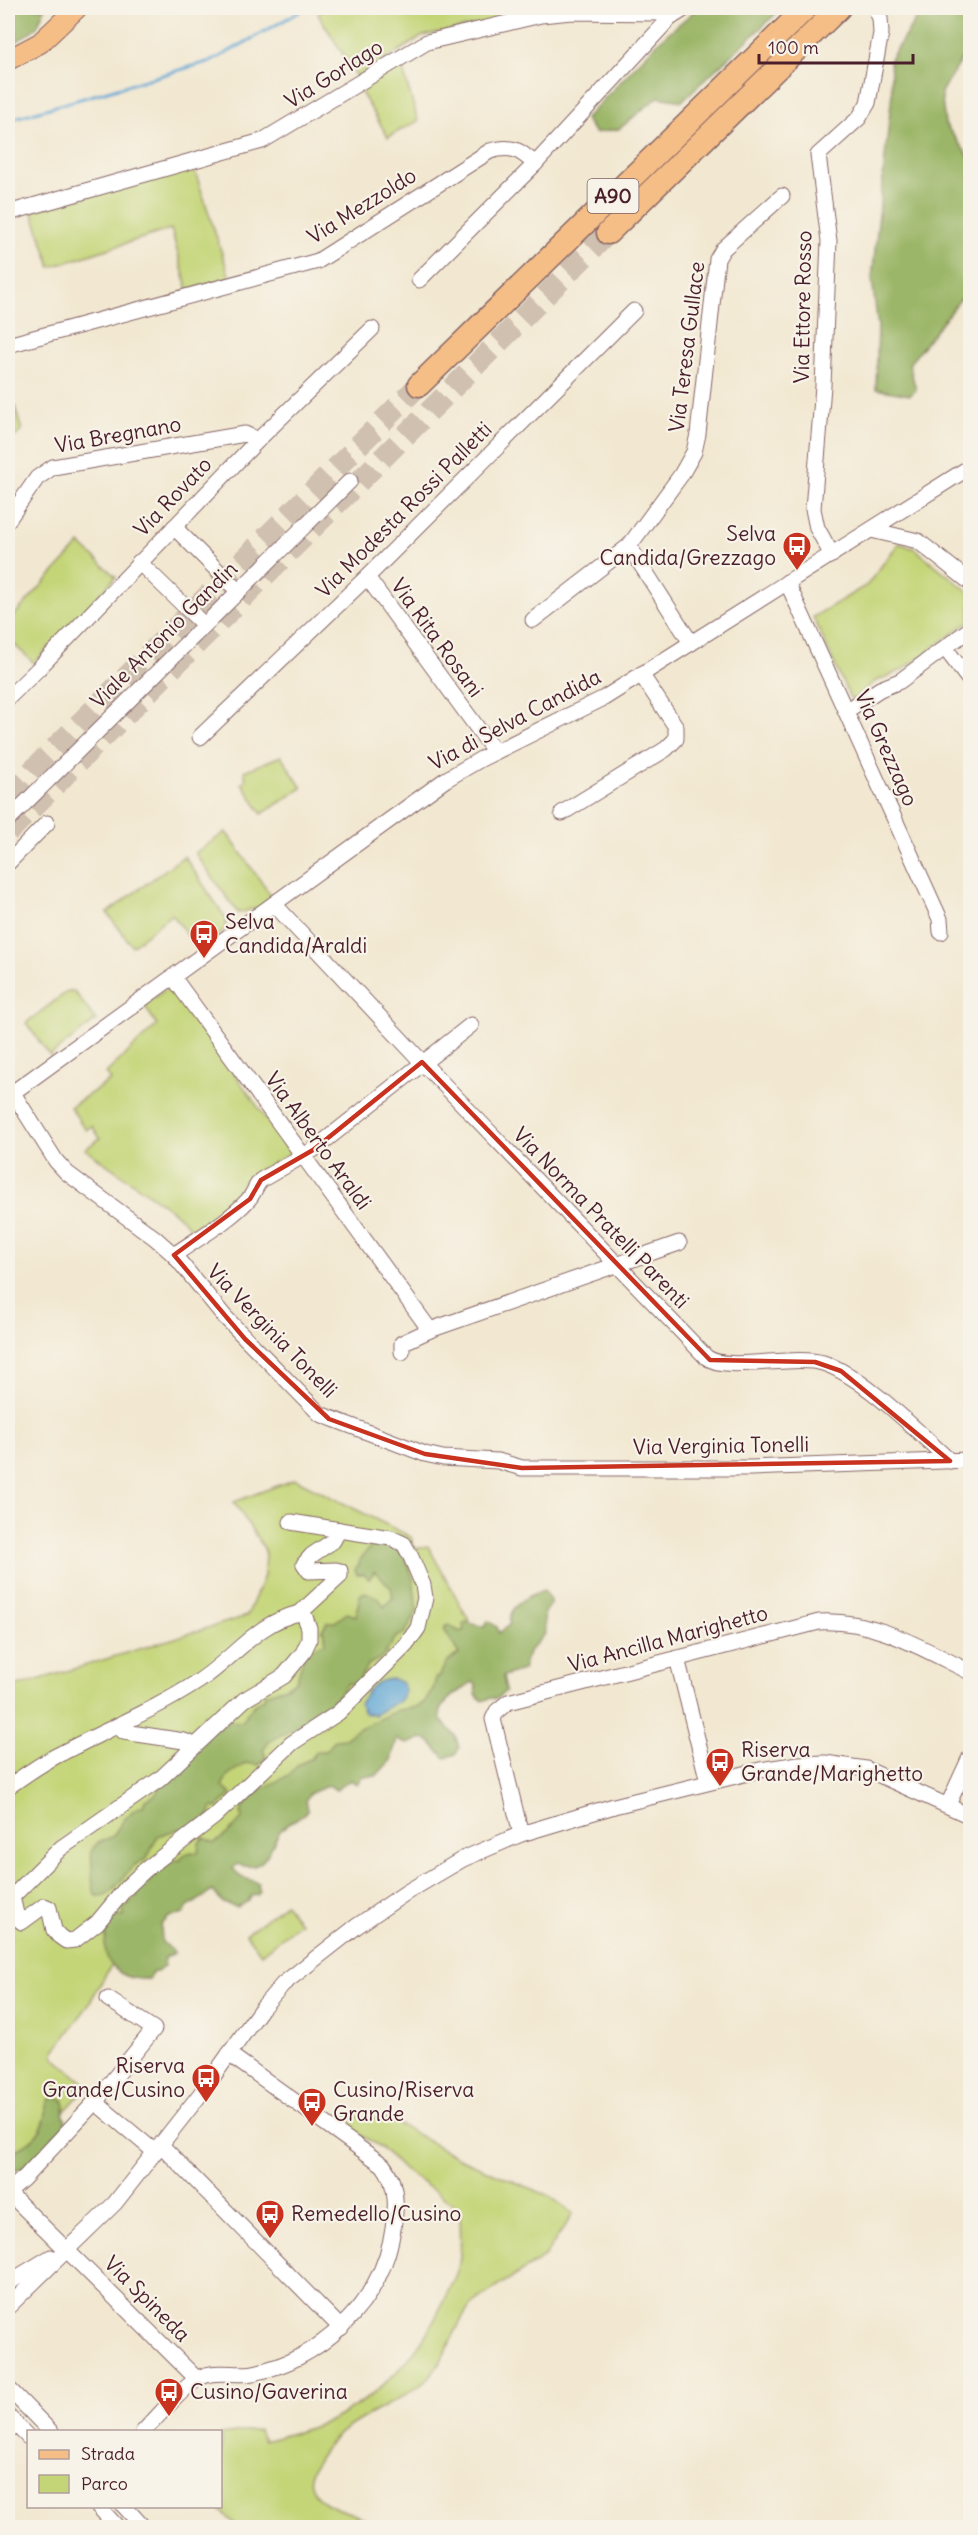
<svg xmlns="http://www.w3.org/2000/svg" width="978" height="2535" viewBox="0 0 978 2535" font-family="Delius,sans-serif">
<style>
.green{fill:#c4d578;stroke:#877a52;stroke-width:1.5}
.forest{fill:#9bb668;stroke:#726a4a;stroke-width:1.5}
.water{fill:#5da5d4;stroke:#546280;stroke-width:1.5}
.lines{fill:none;stroke-linecap:round;stroke-linejoin:round}
.stream{stroke:#5da5d4;stroke-width:3}
.highway-tunnel{stroke:#d0c0b0;stroke-width:22;stroke-dasharray:22 11;stroke-linecap:butt}
.minor-casing{stroke:#856565;stroke-width:17}
.major-casing{stroke:#856565;stroke-width:22}
.highway-casing{stroke:#856565;stroke-width:25}
.minor{stroke:#fff;stroke-width:15}
.major{stroke:#f6be87;stroke-width:20}
.highway{stroke:#f6be87;stroke-width:22}
.marked{fill:none;stroke:#c8321e;stroke-width:4.5;stroke-linejoin:round}
.labels{text-anchor:middle;stroke-width:4.5;stroke-linejoin:round;paint-order:stroke}
.shield{fill:#f7f3e8;stroke:#7e5f64;stroke-width:1.5}
.shield-label{font-size:20px;font-weight:bold;fill:#4a1f2b}
.street-label{font-size:21px;fill:#4a1f2b;stroke:#f7f3e8}
.poi-label{font-size:21px;fill:#4a1f2b;stroke:#f7f3e8;text-anchor:start}
</style>
<rect width="100%" height="100%" fill="#f7f3e8"/>
<filter id="ink" filterUnits="userSpaceOnUse"><feTurbulence type="fractalNoise" baseFrequency=".0167" numOctaves="2"/><feDisplacementMap in="SourceGraphic" scale="12" xChannelSelector="R" yChannelSelector="G"/><feConvolveMatrix kernelMatrix="1 2 1 2 8 2 1 2 1" color-interpolation-filters="sRGB"/></filter>
<filter id="wash" filterUnits="userSpaceOnUse"><feTurbulence type="fractalNoise" baseFrequency=".008" numOctaves="4" result="noise"/><feDisplacementMap in="SourceGraphic" scale="24" xChannelSelector="R" yChannelSelector="G"/><feGaussianBlur stdDeviation="1.35" result="paint"/><feColorMatrix in="noise" values="0 0 0 0 0 0 0 0 0 0 0 0 0 0 0 0 0 1.4 0 .05"/><feComposite in="paint" operator="in"/></filter>
<g filter="url(#wash)">
<rect width="100%" height="100%" fill="#f2e8d1"/>
<g class="green">
<path d="M327 8H501V20L423 36 357 77 318 14Z"/>
<path d="M401 63 418 121 388 137 359 89Z"/>
<path d="M194 168 230 278 188 290 171 229 51 267 32 211Z"/>
<path d="M8 382 22 431 8 442Z"/>
<path d="M899 543 915 549 970 593V621L902 670 874 682 854 699 850 698 813 617 867 585Z"/>
<path d="M80 544 116 577 34 663 8 639V622Z"/>
<path d="M281 756 302 788 262 814 242 783 246 781 244 771Z"/>
<path d="M226 832 272 897 258 908 238 913 195 853Z"/>
<path d="M184 856 227 920 224 931 198 950 172 914 132 946 107 913Z"/>
<path d="M172 985 291 1154 255 1172 239 1198 192 1229 174 1212 85 1149 100 1138 92 1126 86 1130 70 1107 111 1080 106 1073 157 1025 144 1005Z"/>
<path d="M68 991H74L96 1020 50 1056 26 1023Z"/>
<path d="M295 1479 411 1537 415 1549 428 1546 471 1624 505 1655 394 1723 216 1862 109 1969 87 2007 54 2052 55 2058 88 2086 63 2113 66 2121 62 2128 26 2167 8 2173V1689L247 1616 264 1576 265 1550 234 1502Z"/>
<path d="M285 1904 300 1923 261 1954 246 1934Z"/>
<path d="M345 2115 390 2119 458 2158 551 2197 573 2214 547 2253 537 2262C523 2271 477 2297 469 2308 450 2333 446 2367 418 2387 381 2412 330 2425 312 2470 310 2476 308 2481 311 2487 320 2510 363 2513 381 2527H238L217 2507 220 2506 221 2435 259 2430 263 2441C285 2435 308 2430 329 2421 380 2397 421 2353 443 2302 448 2290 457 2276 459 2264 462 2247 460 2226 460 2209L400 2167 381 2147 339 2122Z"/>
</g>
<g class="forest">
<path d="M8 8H45L37 27 8 48Z"/>
<path d="M698 8H782C749 40 715 69 682 101L658 97 619 129 595 133 585 119 659 41Z"/>
<path d="M941 8H970V45L941 92 945 124 970 158V287L909 364 916 390 910 395 876 389 878 327 872 279 892 93 890 59 918 16Z"/>
<path d="M374 1543 385 1544 387 1547 391 1545 404 1555 413 1578 417 1611 405 1633 396 1637 383 1657 369 1664 356 1684 348 1683 332 1702 314 1712 308 1725 301 1724C289 1735 272 1734 263 1749L266 1758 259 1765 246 1763 228 1775 222 1786 231 1794 217 1808 212 1807 209 1816 185 1832 178 1829 158 1836 146 1860C126 1862 118 1898 97 1896 90 1890 93 1863 91 1852 97 1841 101 1841 112 1837 120 1826 129 1809 143 1806L145 1800 155 1795 199 1732 229 1721 242 1722C246 1714 255 1701 264 1699L265 1694 286 1687 297 1680 305 1651 325 1643V1633L322 1630 327 1622H335L347 1613 356 1616 360 1595 365 1592 379 1598 384 1607 393 1597 391 1588 377 1573 374 1572 369 1579 364 1574H357L355 1570 362 1557Z"/>
<path d="M544 1590 551 1603 544 1614 545 1634 528 1652 523 1670 503 1676 506 1691 496 1699 491 1698 482 1701C476 1696 475 1693 476 1685L473 1682C460 1691 439 1700 440 1719L455 1735 459 1748 456 1754 445 1758 429 1741 422 1738C412 1740 409 1749 397 1739L391 1760 376 1776H362L357 1785 351 1780 336 1790 329 1785 309 1794 306 1800 308 1810C299 1819 288 1822 281 1830 269 1845 268 1875 237 1864L233 1868C241 1882 247 1877 258 1883L259 1893 257 1895 251 1896 249 1901 237 1907 223 1903 213 1891 211 1892 187 1908 184 1914 169 1917 161 1925 162 1942 174 1953 165 1958 164 1966 157 1972H153L149 1979C109 1982 93 1948 115 1916L124 1917 123 1909 136 1898 143 1880C158 1877 158 1871 168 1861L180 1860C183 1853 191 1851 198 1853L199 1843 203 1837 214 1843C222 1839 238 1825 242 1818L241 1813 243 1807 258 1791 289 1775 299 1764 311 1759 317 1751H325L335 1740 345 1739 358 1729 398 1710 416 1707 425 1702 433 1689 436 1678 440 1676C444 1664 448 1660 459 1654L444 1629 446 1626 449 1625 460 1632 464 1630 463 1624 466 1622 484 1627 488 1621 497 1627 499 1633 509 1625C509 1605 527 1596 544 1590Z"/>
<path d="M52 2097 63 2099 65 2105 63 2113 66 2121 62 2128 26 2167 8 2173V2154C23 2147 41 2137 45 2119 47 2111 45 2104 52 2097Z"/>
</g>
<path class="water" d="M391 1679C399 1680 405 1683 405 1692L399 1701 374 1715 364 1713 360 1704C365 1690 377 1680 391 1679Z"/>
<g class="lines">
<path class="stream" d="M8 120 214 60 306 8"/>
</g>
</g>
<g filter="url(#ink)">
<g class="lines">
<g class="highway-tunnel">
<path d="M8 795 419 385"/>
<path d="M8 832 608 233"/>
</g>
<g class="minor-casing">
<g id="minor">
<path d="M8 213 262 141 427 42 541 15 572 12 659 13 670 18 686 8"/>
<path d="M419 280 535 164"/>
<path d="M8 345 318 261 490 151C511 145 519 149 535 164L670 18"/>
<path d="M8 520 37 478 53 467 245 434 258 440"/>
<path d="M174 527 238 591"/>
<path d="M871 530 918 541 970 582"/>
<path d="M629 546 691 643"/>
<path d="M832 555 817 528 813 509 823 386 829 241 818 155 859 118 868 103 881 33 880 18 875 8"/>
<path d="M139 562 204 625"/>
<path d="M367 577 495 752"/>
<path d="M787 582 940 919 941 932"/>
<path d="M533 620 629 546 681 475 694 452 698 434 717 259 723 249 782 196"/>
<path d="M945 648 970 681"/>
<path d="M8 698 37 670 258 440 372 329"/>
<path d="M846 711 880 689 900 681 970 629"/>
<path d="M200 737 367 577 634 311"/>
<path d="M562 813 666 749 676 739V727L641 674"/>
<path d="M8 820 350 481"/>
<path d="M8 863 47 823"/>
<path d="M274 904 422 1062 706 1357C726 1373 793 1354 823 1363 862 1375 919 1433 950 1461"/>
<path d="M173 977 430 1330 679 1243"/>
<path d="M471 1025 313 1150 261 1180C255 1186 254 1194 248 1200 228 1222 198 1238 174 1255L225 1317 320 1414 425 1454 443 1458 498 1461 522 1468H751L970 1460"/>
<path d="M13 1093 56 1161 67 1173 155 1238 174 1255"/>
<path d="M8 1096 445 780 481 759 604 698 970 467"/>
<path d="M402 1352V1343L430 1330"/>
<path d="M291 1522 340 1530"/>
<path d="M677 1658 708 1782"/>
<path d="M118 1726 124 1732 184 1741 195 1745"/>
<path d="M8 1787C25 1775 43 1762 62 1753 108 1729 155 1710 199 1681 233 1659 258 1621 300 1613L305 1617 309 1628V1640L303 1653 284 1676 244 1700 160 1779 61 1848 14 1895 8 1898"/>
<path d="M948 1805 970 1757"/>
<path d="M521 1834 493 1719 497 1711 508 1702 819 1622C875 1619 921 1648 970 1672"/>
<path d="M8 1898 13 1901 17 1918 22 1922 44 1906 49 1908 54 1930 59 1936 66 1941 75 1940 97 1923 126 1888 145 1870 214 1817 292 1743 338 1713 406 1645 418 1628 425 1598 423 1585 411 1557 404 1544 391 1538 339 1530 333 1541 312 1555 304 1564 309 1571 336 1570 340 1571V1576L300 1613"/>
<path d="M95 2102 155 2152"/>
<path d="M161 2145 341 2328"/>
<path d="M8 2192 24 2178 95 2102 154 2029 108 1999"/>
<path d="M8 2192 197 2379"/>
<path d="M8 2283 51 2257"/>
<path d="M8 2307 115 2203 202 2092 262 2008 283 1984 357 1926 407 1892 463 1859 521 1834 614 1806 760 1770 799 1764 825 1763 866 1769 970 1816"/>
<path d="M8 2388 51 2432"/>
<path d="M8 2416 28 2437"/>
<path d="M143 2432C158 2416 182 2388 199 2378 214 2369 237 2376 253 2373 319 2360 377 2306 391 2240 396 2215 400 2187 383 2165L229 2054"/>
<path d="M98 2506 118 2528"/>
<path d="M124 2506 144 2528"/>
</g>
</g>
<g class="major-casing">
<path id="major" d="M8 60 40 43 77 8"/>
</g>
<g class="highway-casing">
<g id="highway">
<path d="M608 233 839 8"/>
<path d="M419 385 806 8"/>
</g>
</g>
<use href="#minor" class="minor"/>
<use href="#major" class="major"/>
<use href="#highway" class="highway"/>
</g>
</g>
<path class="marked" d="M422 1062 710 1360 815 1362 841 1371 950 1461 522 1468 425 1454 329 1419 245 1339 174 1255 250 1199 261 1180 313 1150Z"/>
<defs>
<g id="bus-pin" transform="scale(1.5)"><path d="M0 17L-7.5 6A9.5 9.5 0 1 1 7.5 6Z" fill="#c8321e" stroke="#f7f3e8"/><path d="M-5-6H5V4H4V6H2V4H-2V6H-4V4H-5ZM-3.5-4V0h7V-4ZM-3.5 1.2v1.5H-2V1.2ZM2 1.2v1.5H3.5V1.2Z" fill="#fff"/></g>
</defs>
<g fill-rule="evenodd">
<use href="#bus-pin" x="797" y="546"/>
<use href="#bus-pin" x="204" y="934"/>
<use href="#bus-pin" x="720" y="1762"/>
<use href="#bus-pin" x="206" y="2078"/>
<use href="#bus-pin" x="312" y="2102"/>
<use href="#bus-pin" x="270" y="2214"/>
<use href="#bus-pin" x="169" y="2392"/>
</g>
<g class="labels">
<rect class="shield" x="587.5" y="179" width="51" height="34" rx="4.5"/>
<g class="shield-label">
<text x="613" y="203">A90</text>
</g>
<g class="street-label">
<text transform="translate(334 74) rotate(-32)" y="7">Via Gorlago</text>
<text transform="translate(362 206) rotate(-32)" y="7">Via Mezzoldo</text>
<text transform="translate(803 307) rotate(-89)" y="7">Via Ettore Rosso</text>
<text transform="translate(687 347) rotate(-83)" y="7">Via Teresa Gullace</text>
<text transform="translate(118 435) rotate(-10)" y="7">Via Bregnano</text>
<text transform="translate(173 497) rotate(-46)" y="7">Via Rovato</text>
<text transform="translate(404 510) rotate(-45)" y="7">Via Modesta Rossi Palletti</text>
<text transform="translate(164 635) rotate(-45)" y="7">Viale Antonio Gandin</text>
<text transform="translate(437 638) rotate(54)" y="7">Via Rita Rosani</text>
<text transform="translate(515 720) rotate(-28)" y="7">Via di Selva Candida</text>
<text transform="translate(886 748) rotate(66)" y="7">Via Grezzago</text>
<text transform="translate(318 1141) rotate(54)" y="7">Via Alberto Araldi</text>
<text transform="translate(601 1218) rotate(46)" y="7">Via Norma Pratelli Parenti</text>
<text transform="translate(272 1331) rotate(46)" y="7">Via Verginia Tonelli</text>
<text transform="translate(721 1446) rotate(-1)" y="7">Via Verginia Tonelli</text>
<text transform="translate(668 1639) rotate(-15)" y="7">Via Ancilla Marighetto</text>
<text transform="translate(147 2299) rotate(45)" y="7">Via Spineda</text>
</g>
<g class="poi-label">
<text x="776" y="541" text-anchor="end">Selva<tspan x="776" dy="24">Candida/Grezzago</tspan></text>
<text x="225" y="929">Selva<tspan x="225" dy="24">Candida/Araldi</tspan></text>
<text x="741" y="1757">Riserva<tspan x="741" dy="24">Grande/Marighetto</tspan></text>
<text x="185" y="2073" text-anchor="end">Riserva<tspan x="185" dy="24">Grande/Cusino</tspan></text>
<text x="333" y="2097">Cusino/Riserva<tspan x="333" dy="24">Grande</tspan></text>
<text x="291" y="2221">Remedello/Cusino</text>
<text x="190" y="2399">Cusino/Gaverina</text>
</g>
</g>
<rect width="978" height="2535" fill="none" stroke="#f7f3e8" stroke-width="30"/>
<rect x="27" y="2430" width="195" height="78" fill="#f7f3e8" stroke="#b29e9c" stroke-width="1.5"/>
<rect x="39" y="2450" width="30" height="9" fill="#f6be87" stroke="#b29e9c" stroke-width="1.5"/>
<text x="81" y="2460" font-size="18" fill="#4a1f2b">Strada</text>
<rect x="39" y="2475" width="30" height="18" fill="#c4d578" stroke="#b29e9c" stroke-width="1.5"/>
<text x="81" y="2490" font-size="18" fill="#4a1f2b">Parco</text>
<path d="M759 54v9h154v-9" fill="none" stroke="#4a1f2b" stroke-width="3"/>
<text x="768" y="54" font-size="18" fill="#4a1f2b" stroke="#f7f3e8" stroke-width="4.5" paint-order="stroke">100 m</text>
</svg>
